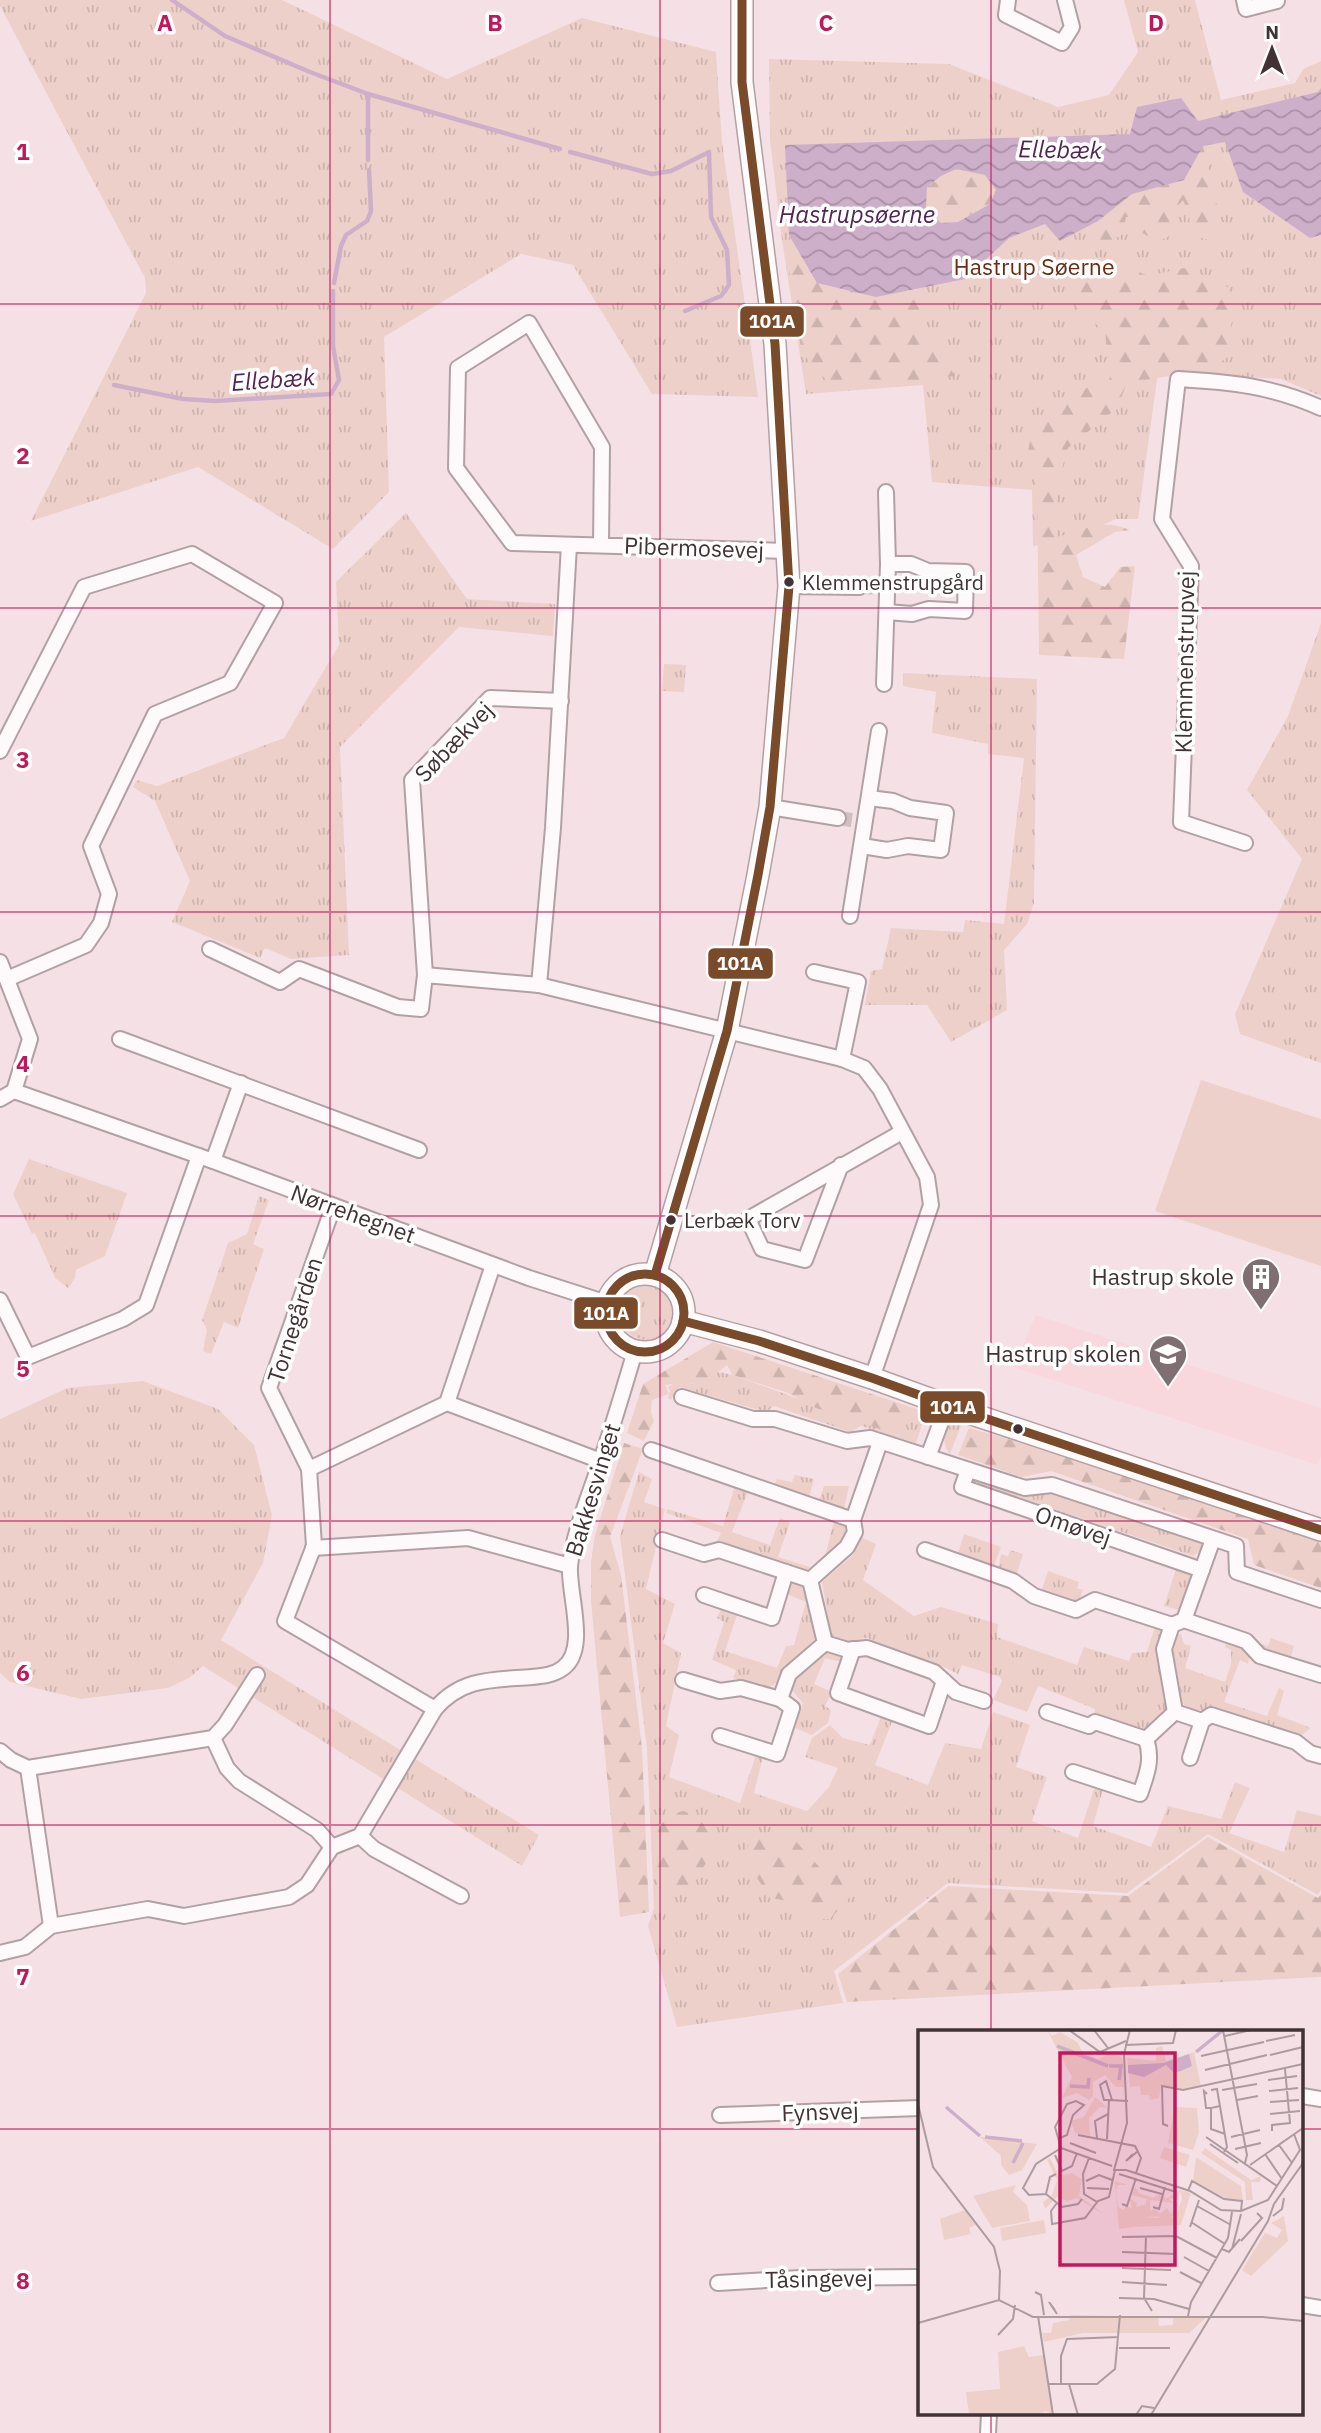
<svg xmlns="http://www.w3.org/2000/svg" width="1321" height="2433" viewBox="0 0 1321 2433" font-family="'IBM Plex Sans',sans-serif">
<style>
.built{fill:#f8d7dd}
.grass{fill:url(#grass-tufts)}
.forest{fill:url(#forest-firs)}
.pitch{fill:#eed0ca}
.water{fill:url(#water-waves);fill-rule:evenodd}
.lines{fill:none;stroke-linecap:round;stroke-linejoin:round}
.stream{stroke:#ceafca;stroke-width:4.5}
.street-tunnel{stroke:#d1bec2;stroke-width:14;stroke-dasharray:14 7;stroke-linecap:butt}
.street-casing{stroke:#b1a1a5;stroke-width:18}
.secondary-casing{stroke:#b1a1a5;stroke-width:24}
.street{stroke:#fefafb;stroke-width:14}
.secondary{stroke:#fefafb;stroke-width:21}
.bus-1-casing{stroke:#fff;stroke-width:14}
.bus-1{stroke:#7a4b2a;stroke-width:9}
.grid{fill:none;stroke:#c2185b;stroke-width:2;stroke-opacity:0.55}
.bus-dot{fill:#403235;stroke:#fff;stroke-width:2.5}
.labels{text-anchor:middle;stroke-width:7;stroke-linejoin:round;paint-order:stroke}
.bus-label{font-size:21px;fill:#403235;stroke:#fff;text-anchor:start}
.park-label{font-size:23px;fill:#6a2c13;stroke:#fff}
.street-label{font-size:23px;fill:#403235;stroke:#fff}
.poi-label{font-size:23px;fill:#403235;stroke:#fff;text-anchor:end}
.water-label{font-size:24px;font-style:italic;fill:#522554;stroke:#fff}
.inset-river{fill:none;stroke:#ceafca;stroke-width:3.5}
.inset-road{fill:none;stroke:#ad9b9f;stroke-width:2}
.view{fill:#c2185b;fill-opacity:0.15;stroke:#c2185b;stroke-width:3.5}
.inset-edge{fill:none;stroke:#403235;stroke-width:3.5}
.grid-label{font-size:23px;text-anchor:middle;font-weight:bold;fill:#c2185b;stroke:#fff;stroke-width:7;stroke-linejoin:round;paint-order:stroke}
.line-badge{stroke:#fff;stroke-width:2.5}
.badge-label{font-size:19px;text-anchor:middle;font-weight:bold;fill:#fff}
</style>
<defs>
<pattern id="grass-tufts" width="24" height="20" patternUnits="userSpaceOnUse" patternTransform="scale(1.75)"><rect width="24" height="20" fill="#eed0ca"/><path d="M3 7l-1-3M5 7V3M7 7l1-3M15 17l-1-3M17 17v-4M19 17l1-3" fill="none" stroke="#cdb3ae"/></pattern>
<pattern id="forest-firs" width="22" height="20" patternUnits="userSpaceOnUse" patternTransform="scale(1.75)"><rect width="22" height="20" fill="#eed0ca"/><path d="M5 1l3.5 6h-7zM16 11l3.5 6h-7z" fill="#cdb3ae"/></pattern>
<pattern id="water-waves" width="16" height="10" patternUnits="userSpaceOnUse" patternTransform="scale(1.75)"><rect width="16" height="10" fill="#ceafca"/><path d="M0 5q4-4 8 0t8 0" fill="none" stroke="#a98fa5"/></pattern>
</defs>
<rect width="100%" height="100%" fill="#f5e1e5"/>
<path class="built" d="M1036 1315 1321 1408V1455L1318 1465 1013 1367Z"/>
<g class="grass">
<path d="M0 0H282L447 79 582 18 716 52 722 142 758 397 652 394 573 265 521 254 384 337 389 492 333 549 198 467 31 521 146 293 145 278 0 6Z"/>
<path d="M1124 0H1195L1221 100 1295 83 1303 69 1321 61V396L1281 379 1158 372 1138 519H1116L1069 540 1033 546 1032 490 932 482 923 385 806 394 782 240 770 140 769 59 949 64 1058 107 1109 95 1138 52Z"/>
<path d="M406 513 467 599 555 604 553 636 459 627 340 747 349 955 291 959 265 948 260 958 172 922 190 881 155 801 133 787 137 780 157 786 284 738 339 645 336 582Z"/>
<path d="M1321 623V1063L1240 1034 1235 1014 1302 859 1247 790 1288 716Z"/>
<path d="M664 664 686 665 684 692 662 691Z"/>
<path d="M903 673 1037 679 1034 903 1027 924 1004 950 1007 1010 951 1042 927 1005H865L871 971 882 969 891 928 963 932 965 920 1004 924 1024 758 988 754V744L932 733 936 692 903 686Z"/>
<path d="M29 1159 127 1193 105 1256 76 1270 75 1278 68 1288 55 1278 35 1233 32 1234 13 1194Z"/>
<path d="M259 1196 269 1200 253 1244 264 1249 238 1328 224 1322 211 1354 203 1351 207 1330 202 1320 228 1243 247 1234Z"/>
<circle cx="647" cy="1312" r="28"/>
<path d="M719 1372 733 1375 900 1436 911 1407 926 1412 916 1443 861 1426 850 1432 774 1406 766 1412 679 1387 671 1400 668 1398 670 1391 668 1387 676 1382 692 1384Z"/>
<path d="M143 1381 218 1409 254 1445 272 1515 263 1563 221 1640 539 1835 522 1866 203 1666 189 1678 168 1688 81 1699 10 1682 0 1673V1419L67 1388Z"/>
<path d="M953 1421 962 1423 950 1454C941 1445 944 1430 953 1421Z"/>
<path d="M639 1472 652 1479 644 1502 665 1509 646 1589 675 1604 663 1643 681 1653 666 1726 679 1735 669 1777 740 1803 756 1755 763 1757 754 1793 807 1811 829 1787 838 1768 805 1757 812 1738 830 1725 843 1738 870 1745 882 1714 893 1719 875 1765 928 1785 945 1743 981 1749 993 1712 1030 1725 1016 1767 1047 1777 1032 1821 1078 1838 1095 1786 1103 1789 1093 1826 1151 1847 1168 1806 1221 1819 1235 1782 1250 1788 1229 1833 1284 1852 1297 1810 1321 1816V1890L1318 1895 1208 1834 1127 1893 948 1883 834 1971 843 2003 677 2027 648 1926 654 1908 647 1748 620 1536Z"/>
<path d="M795 1475 814 1479 809 1498 774 1486 777 1479 792 1482Z"/>
<path d="M974 1479 1020 1494 1049 1490 1198 1540 1202 1545 1201 1551 1193 1556 1045 1506 1041 1508 972 1485Z"/>
<path d="M735 1485 749 1489 732 1532 770 1545 780 1518 790 1522 778 1557 810 1567 807 1570 725 1545 715 1544 721 1533 666 1513 667 1509 723 1526Z"/>
<path d="M824 1486H849L844 1509 819 1501Z"/>
<path d="M835 1518 850 1524 851 1531 825 1556Z"/>
<path d="M964 1534 1001 1547 993 1568 957 1556Z"/>
<path d="M861 1537 876 1544 863 1580 914 1616 941 1607 998 1624 997 1637 1077 1665 1084 1647 1129 1661 1132 1653 1147 1652 1156 1623 1172 1627 1162 1656 1170 1711 1142 1732 1094 1717 1095 1709 1038 1686 1027 1712 993 1700 1002 1681 1000 1677 962 1665 958 1674 944 1667 867 1638 848 1642 831 1635 822 1582 853 1555Z"/>
<path d="M1010 1550 1023 1554 1016 1576 998 1570 1001 1554 1008 1556Z"/>
<path d="M1177 1566 1189 1570 1192 1574 1182 1611 1164 1606Z"/>
<path d="M1048 1571 1079 1582 1077 1588 1083 1590 1078 1603 1074 1604 1044 1594 1042 1589Z"/>
<path d="M788 1576 806 1584 816 1638 786 1667 781 1680 767 1689 733 1678 736 1670 712 1660 724 1622 717 1618 721 1609 738 1612 725 1651 777 1668 786 1646 794 1645 806 1602 782 1592Z"/>
<path d="M1178 1634H1181L1184 1644 1191 1646 1185 1668 1225 1682 1231 1664V1650L1225 1647 1227 1640 1244 1645 1250 1656 1248 1664 1240 1660 1224 1702 1267 1716 1279 1688 1284 1691 1277 1715 1311 1728 1300 1736 1217 1708 1195 1711 1183 1704 1173 1651Z"/>
<path d="M1271 1638 1294 1646 1290 1660 1262 1651V1644L1268 1646Z"/>
<path d="M827 1649 843 1656 845 1663 825 1658 814 1684 832 1692 825 1706 831 1710 828 1723 812 1735 795 1728 803 1703 792 1690 797 1673Z"/>
</g>
<g class="forest">
<path d="M1203 146 1222 227 1210 240 1191 236 1189 214 1183 200 1176 208 1172 235 1158 241 1138 231 1134 217H1126L1123 234 1103 245 1084 232 1132 194 1184 180Z"/>
<path d="M956 169 985 175 996 189 990 204 958 222 941 223 926 208 927 187Z"/>
<path d="M784 238 817 283 876 297 925 287 921 322 955 376 850 387 827 380 812 367 801 348Z"/>
<path d="M1122 264 1148 276 1184 268 1227 287 1238 302 1231 325 1228 357 1206 370 1127 383 1117 408 1068 448 1057 485 1056 537C1085 531 1100 517 1130 530L1115 532 1076 555 1083 577 1105 587 1120 567 1135 566 1124 659 1039 655 1037 490 1027 457 1033 424 1081 390 1108 381 1115 368 1107 352 1105 331 1079 311 1074 286 1096 272Z"/>
<path d="M713 1342 911 1407 901 1436 816 1408 788 1393 733 1375 727 1365C718 1373 702 1384 689 1384 680 1384 674 1383 665 1385L669 1394 652 1400 651 1412 654 1421 644 1441 627 1433 643 1384Z"/>
<path d="M969 1428 1040 1448 1321 1542V1588L1254 1565 1248 1539 1051 1471 1022 1477 958 1455Z"/>
<path d="M624 1443 643 1449 610 1537 621 1575 642 1748 649 1912 620 1917 591 1601V1561L595 1535Z"/>
<path d="M683 1811 700 1817 713 1837 712 1855 685 1892 670 1893 660 1889C651 1855 639 1822 683 1811Z"/>
<path d="M768 1832 790 1835 823 1871 837 1874 846 1880 850 1897 830 1919H820C805 1906 790 1900 770 1898L743 1856 751 1840Z"/>
<path d="M1208 1837 1318 1898 1321 1894V1977L847 2002 838 1974 948 1886 1128 1896Z"/>
</g>
<path class="pitch" d="M1201 1080 1321 1119V1266L1155 1211Z"/>
<path class="water" d="M1321 88V235L1310 238 1243 192 1225 142 1203 146 1184 180 1132 194 1098 221 1060 241 1045 224 1009 238 965 279 876 297 817 283 789 235 785 145 1130 134 1137 107 1181 98 1198 121 1318 92ZM956 169 985 175 996 190 990 204 958 222 941 223 926 208 927 187 941 176Z"/>
<g class="lines">
<g class="stream">
<path d="M172 0 225 36 310 72 368 94 560 149"/>
<path d="M368 94V160"/>
<path d="M570 152 652 174 671 171 709 152 711 217 727 250 729 285 721 296 685 311"/>
<path d="M334 283 341 246 346 235 367 221 371 211 369 170"/>
<path d="M114 385 183 399 215 401 331 394 339 380 333 346V291"/>
</g>
<g class="street-tunnel">
<path d="M859 587 888 588"/>
<path d="M838 818 866 822"/>
</g>
<g class="street-casing">
<g id="street">
<path d="M1008 0 1006 15 1062 43 1072 27 1065 0"/>
<path d="M1244 0 1246 9 1277 1"/>
<path d="M601 545 602 447 529 323 458 368 456 468 512 543 787 551"/>
<path d="M789 586 859 587"/>
<path d="M887 612 912 614 929 609 965 611 966 572 928 571 911 564H888"/>
<path d="M884 684 888 564 886 492"/>
<path d="M0 751 84 587 192 554 275 603 230 683 155 714 91 846 109 894 101 923 86 945 7 979"/>
<path d="M770 807 838 818"/>
<path d="M1245 843 1181 822 1191 566 1162 519 1178 379C1231 382 1272 386 1321 408"/>
<path d="M862 846 887 850 908 846 941 850 946 813 910 808 893 801 869 798"/>
<path d="M850 916 879 731"/>
<path d="M210 949 280 982 299 969 398 1007 421 1009 425 975 539 985 842 1059 864 1068 880 1089 927 1177 931 1205 872 1378"/>
<path d="M0 962 30 1039 14 1091"/>
<path d="M814 972 858 982 842 1059"/>
<path d="M425 975 412 780 490 698 561 701"/>
<path d="M539 985 553 828 569 545"/>
<path d="M120 1039 419 1150"/>
<path d="M14 1091 213 1161 529 1278 607 1303"/>
<path d="M0 1099 14 1091"/>
<path d="M213 1161 241 1083"/>
<path d="M841 1165 805 1260 762 1249 748 1219 902 1132"/>
<path d="M333 1207 269 1388 309 1469 314 1546 285 1621 435 1709"/>
<path d="M0 1300 28 1357 123 1319 146 1305 199 1156"/>
<path d="M682 1397 753 1419H775L847 1441 870 1438 1025 1488 1052 1485 1236 1546 1237 1572 1321 1600"/>
<path d="M447 1403 493 1265"/>
<path d="M651 1450 853 1520"/>
<path d="M928 1457 947 1406"/>
<path d="M309 1469 447 1403 601 1461"/>
<path d="M968 1470 962 1487 1202 1570"/>
<path d="M662 1540 704 1554 719 1550 810 1580"/>
<path d="M313 1548 468 1538 570 1566"/>
<path d="M925 1550 1013 1581 1034 1596 1076 1610 1095 1600 1172 1625"/>
<path d="M704 1595 772 1618 786 1572"/>
<path d="M1184 1620 1213 1539"/>
<path d="M825 1643 848 1650 867 1648 934 1672 956 1692 984 1701"/>
<path d="M853 1649 838 1693 929 1726 944 1681"/>
<path d="M683 1680 720 1691 741 1688 780 1699"/>
<path d="M1047 1712 1089 1726 1095 1722 1146 1739"/>
<path d="M1175 1712 1202 1721 1211 1715 1296 1742 1310 1753 1321 1756"/>
<path d="M720 1736 777 1754 792 1708 780 1699 789 1674 825 1643 810 1580 847 1547 855 1532 853 1520 880 1442"/>
<path d="M213 1738 227 1768 239 1781 317 1830 332 1847"/>
<path d="M0 1751 11 1760 28 1768 213 1738 225 1725 257 1675"/>
<path d="M1190 1758 1202 1721"/>
<path d="M28 1768 51 1926"/>
<path d="M1073 1772 1140 1794C1147 1774 1153 1759 1146 1739L1175 1712 1164 1649 1172 1625 1184 1620 1246 1641 1260 1656 1321 1675"/>
<path d="M360 1836 374 1849 461 1896"/>
<path d="M0 1953 25 1947 51 1926 148 1909 184 1916 289 1897 307 1885 332 1847 360 1836 435 1709C462 1677 494 1680 532 1677 543 1676 554 1675 563 1668 589 1649 568 1594 570 1566 574 1530 589 1497 600 1463 613 1426 624 1388 635 1351"/>
<path d="M1302 2096 1321 2099"/>
<path d="M720 2115 920 2108"/>
<path d="M718 2283 800 2278 920 2277"/>
<path d="M1302 2305 1321 2308"/>
<path d="M988 2433 989 2414"/>
</g>
</g>
<g class="secondary-casing">
<g id="secondary">
<circle cx="645" cy="1313" r="39"/>
<path d="M655 1275 727 1031 758 875 770 807 789 586 775 344 742 82V0"/>
<path d="M683 1321 759 1341 872 1378 963 1411 1321 1530"/>
</g>
</g>
<use href="#street" class="street"/>
<use href="#secondary" class="secondary"/>
<g class="bus-1-casing">
<g id="bus-1">
<circle cx="645" cy="1313" r="39"/>
<path d="M655 1275 727 1031 758 875 770 807 789 586 775 344 742 82V0"/>
<path d="M683 1321 759 1341 872 1378 963 1411 1321 1530"/>
</g>
</g>
<use href="#bus-1" class="bus-1"/>
</g>
<path class="grid" d="M330 0V2433M660 0V2433M991 0V2032M0 304H1321M0 608H1321M0 912H1321M0 1216H1321M0 1521H1321M0 1825H1321M0 2129H920M1302 2129H1321M991 2414V2433"/>
<defs>
<g id="building-pin" transform="scale(2.0125)"><path d="M0 17L-7.5 6A9.5 9.5 0 1 1 7.5 6Z" fill="#7f6f73" stroke="#fff"/><path d="M-4-6H4V6H1V3H-1V6H-4ZM-2.5-4.3h1.7v1.8h-1.7ZM.8-4.3h1.7v1.8H.8ZM-2.5-1h1.7V.8h-1.7ZM.8-1h1.7V.8H.8Z" fill="#fff"/></g>
<g id="school-pin" transform="scale(2.0125)"><path d="M0 17L-7.5 6A9.5 9.5 0 1 1 7.5 6Z" fill="#7f6f73" stroke="#fff"/><path d="M0-5L7-2L0 1L-7-2ZM-4 1L0 2.5L4 1V4Q0 6-4 4Z" fill="#fff"/></g>
</defs>
<g fill-rule="evenodd">
<use href="#building-pin" x="1261" y="1277"/>
<use href="#school-pin" x="1168" y="1354"/>
</g>
<g class="bus-dot">
<circle cx="789" cy="582" r="6"/>
<circle cx="671" cy="1220" r="6"/>
<circle cx="1018" cy="1429" r="6"/>
</g>
<g class="labels">
<g class="bus-label">
<text x="802" y="590">Klemmenstrupgård</text>
<text x="684" y="1228">Lerbæk Torv</text>
</g>
<g class="park-label">
<text x="1034" y="275">Hastrup Søerne</text>
</g>
<g class="street-label">
<text transform="translate(694 548) rotate(2)" y="8">Pibermosevej</text>
<text transform="translate(1185 662) rotate(-89)" y="8">Klemmenstrupvej</text>
<text transform="translate(454 742) rotate(-46)" y="8">Søbækvej</text>
<text transform="translate(353 1214) rotate(20)" y="8">Nørrehegnet</text>
<text transform="translate(295 1320) rotate(-72)" y="8">Tornegården</text>
<text transform="translate(593 1490) rotate(-73)" y="8">Bakkesvinget</text>
<text transform="translate(1073 1526) rotate(19)" y="8">Omøvej</text>
<text transform="translate(820 2112) rotate(-2)" y="8">Fynsvej</text>
<text transform="translate(819 2279) rotate(-1)" y="8">Tåsingevej</text>
</g>
<g class="poi-label">
<text x="1234" y="1285">Hastrup skole</text>
<text x="1141" y="1362">Hastrup skolen</text>
</g>
<g class="water-label">
<text transform="translate(1060 150) rotate(1)" y="8">Ellebæk</text>
<text x="857" y="223">Hastrupsøerne</text>
<text transform="translate(273 380) rotate(-4)" y="8">Ellebæk</text>
</g>
</g>
<g transform="translate(918 2030)">
<rect width="385" height="385" fill="#f5e1e5"/>
<path d="M129 0 134 6 142 2 159 12 164 21 180 29 192 24 204 27 208 57H198L187 45 175 52V66L171 70 159 63 144 68 154 47ZM244 16 248 31 276 22 283 56 263 60 243 55 241 68 232 70 231 65H223L222 56 212 57 209 28 238 31V18ZM177 67 190 78 182 77 171 88 172 106 157 103 153 91 166 87ZM257 77 279 78 281 103 275 120 250 113ZM62 107H63L119 114 104 140 91 145 83 135V126ZM287 118 333 150 343 146 342 152H333L335 170H328L327 152 283 123ZM278 127 323 156 325 170 307 168 275 151ZM132 128 141 146 154 143 164 149 161 166 187 185 159 168 149 171 139 167 127 179 125 172 134 165 139 150 129 130ZM197 151 210 155H200L198 161 200 177 206 180 207 176 214 178 211 168 219 173 218 177 227 175 229 169 214 165 217 157 221 163 235 168 242 164 248 169 262 160 258 186 224 187 215 197 201 199ZM250 168 261 170 253 184 249 178 242 184 237 178 232 182V170L256 173ZM98 155 95 162 109 175 112 191 74 198 55 166ZM47 180 59 194 51 198 53 204 26 210 22 189ZM106 316 111 327 126 325 134 385 128 381 119 385H51L48 362 82 359 80 322Z" fill="#eed0ca" fill-rule="evenodd"/>
<path d="M262 160 273 163 263 195 215 197 224 187 240 188 247 183 257 188 264 169ZM366 186 370 211 333 246 324 240 347 203 359 208 364 200 353 193ZM126 190 128 203 84 211 82 198ZM153 285 240 287 241 296 255 295V287L288 288 271 303H165L126 312 124 303H133L135 293 151 290Z" fill="#eed0ca"/>
<path d="M246 117 272 125 268 137 242 128Z" fill="#eed0ca"/>
<path d="M271 24 274 36 263 41 256 43 248 35 226 47 210 43V35L246 33Z" fill="#ceafca"/>
<path class="inset-river" d="M139 16 190 36M278 22 304 1M191 36H203L201 50M152 56 170 57 171 48M28 77 62 106M67 107 104 111M95 133 105 113"/>
<path class="inset-road" d="M151 0 182 22 208 11M176 0 190 18M212 0 206 24 209 93 196 140H208L272 161 303 180 323 181 350 170 382 120 376 104M305 0 329 125 327 133M307 6 333 0M348 11 377 5M207 15 255 13 258 0M352 25 385 17M283 26 346 12M287 40 349 25M350 50 379 46M293 60 299 59 309 117 306 122M304 60 339 54M351 61 380 58M289 64 286 61 288 78H293M194 70 188 51 182 55 186 70H191L210 71M319 70 340 66M352 72 381 70M0 74 15 137 76 217 82 241 81 270M302 76 293 78V99L307 104M352 84 382 81M250 96 245 94 244 56 265 60 385 34M354 101V95L372 93 367 39M160 105 217 116 223 128 218 143M288 107 359 156M313 107 342 100M142 108 149 105 155 85 166 75 158 71 149 74 137 97 143 118M179 108 177 91 190 84M189 109 191 70M152 113 178 123M292 114 320 133M361 115 374 133M143 118 194 136M317 119 343 113M215 124 208 131 220 121M347 124 364 149M137 125 144 141 154 136 159 123M171 128 165 144 166 164 179 172M332 135 385 98M201 144 258 162M168 151 181 145 194 150M169 158 191 159M222 158 244 164M270 161 274 151 306 169 324 171 323 181M128 164 111 165 105 158 118 134 143 118M128 164 144 177 160 174 164 169M128 164 132 147 138 144M139 173 133 181 134 194 167 188 180 171 191 167 197 140M204 174 209 176 218 148M279 176 313 195M235 177 241 179 247 157M355 186 364 179 366 168M273 192 307 214M272 197 281 170M228 206 226 268 234 281M204 207 258 206 299 228M323 211 344 188 339 183M304 219 311 222 322 209M314 219 323 184M204 222 258 224M266 227 291 241M204 238 253 240M262 242 283 253M204 252 249 255M117 262 123 265 126 285M201 268 236 269 271 279M137 280 131 272 139 284M120 286 135 385M270 286 273 272 310 208 314 182M0 293 81 270 115 287H345L385 291M80 305 95 289 97 275M201 318H252M143 326 149 309 201 307M131 354H179L197 339 202 285M143 354V325M151 354 160 385M218 385 224 376 236 378M233 385 350 191 356 174 385 133"/>
<path class="view" d="M142 23H257V235H142Z"/>
<rect width="385" height="385" class="inset-edge"/>
</g>
<g class="grid-label">
<text x="165" y="31">A</text>
<text x="495" y="31">B</text>
<text x="826" y="31">C</text>
<text x="1156" y="31">D</text>
<text x="23" y="160">1</text>
<text x="23" y="464">2</text>
<text x="23" y="768">3</text>
<text x="23" y="1072">4</text>
<text x="23" y="1377">5</text>
<text x="23" y="1681">6</text>
<text x="23" y="1985">7</text>
<text x="23" y="2289">8</text>
</g>
<g class="line-badge">
<rect x="739" y="305" width="66" height="33" rx="7" fill="#7a4b2a"/>
<rect x="707" y="947" width="67" height="33" rx="7" fill="#7a4b2a"/>
<rect x="573" y="1296" width="66" height="34" rx="7" fill="#7a4b2a"/>
<rect x="919" y="1390" width="67" height="34" rx="7" fill="#7a4b2a"/>
</g>
<g class="badge-label">
<text x="772" y="328">101A</text>
<text x="740" y="970">101A</text>
<text x="606" y="1320">101A</text>
<text x="953" y="1414">101A</text>
</g>
<g transform="translate(1272 49)" stroke="#ffffff" stroke-width="5" paint-order="stroke">
<path d="M0-5L12 26L0 18L-12 26Z" fill="#403235"/>
<text y="-10" font-size="19" font-weight="bold" text-anchor="middle" fill="#403235">N</text>
</g>
</svg>
